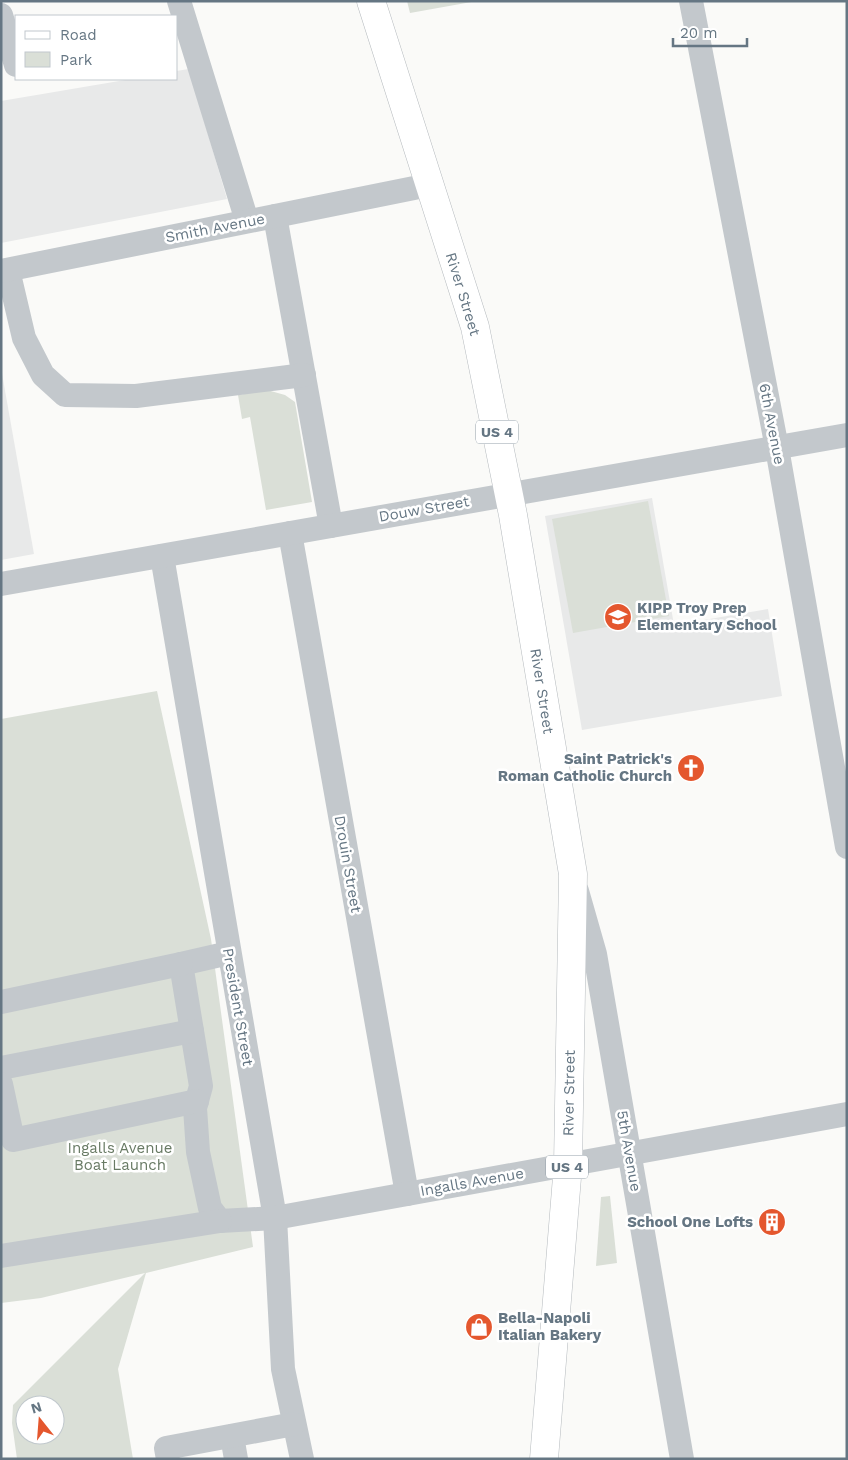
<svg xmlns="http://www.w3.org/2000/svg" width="848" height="1460" viewBox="0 0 848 1460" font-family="'Work Sans',sans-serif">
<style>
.built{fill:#e8e9e9}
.green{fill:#dadfd7;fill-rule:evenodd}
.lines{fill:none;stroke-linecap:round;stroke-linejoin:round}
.major-casing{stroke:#b5babe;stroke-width:29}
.minor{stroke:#c3c8cc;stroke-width:24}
.major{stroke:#fff;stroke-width:28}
.labels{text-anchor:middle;stroke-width:5;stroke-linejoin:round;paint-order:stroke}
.shield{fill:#fff;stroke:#939fa8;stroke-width:1}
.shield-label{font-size:14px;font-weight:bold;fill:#657683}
.street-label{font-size:15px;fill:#657683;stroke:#fff}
.poi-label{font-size:15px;font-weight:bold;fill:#657683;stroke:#fff;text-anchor:start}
.park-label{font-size:15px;fill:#687a64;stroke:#fff}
</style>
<rect width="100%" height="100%" fill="#fafaf8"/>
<g class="built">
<path d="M189 69 227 199 1 243V101L131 79H176V71Z"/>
<path d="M1 368 34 554 1 560Z"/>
<path d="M652 498 674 625 768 609 782 696 582 730 545 516Z"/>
</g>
<g class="green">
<path d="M407 1H477L410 13Z"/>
<path d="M267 390 285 395 295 402 312 502 266 510 250 417 242 419 238 395Z"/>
<path d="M648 501 669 616 573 633 552 519Z"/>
<path d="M157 691 211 939 253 1247 146 1273 118 1369 133 1459H17L12 1423 13 1405 145 1273 41 1298 1 1303V719ZM25 1405H55V1435H25Z"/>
<path d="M610 1196 617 1263 596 1266 601 1197Z"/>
</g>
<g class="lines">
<g class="major-casing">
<path id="major" d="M371 1 475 327 513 515 573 874 568 1165 544 1459"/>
</g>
<g class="minor">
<path d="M179 1 247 221"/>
<path d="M691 1 777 448 847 847"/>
<path d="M1 15 16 65"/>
<path d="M275 216 331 526"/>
<path d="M8 270 24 338 43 375 65 395 136 396 304 375"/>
<path d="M1 271 429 185"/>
<path d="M290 533 407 1194"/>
<path d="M162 556 275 1218 283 1369 302 1459"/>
<path d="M1 584 847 435"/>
<path d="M577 891 595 954 682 1459"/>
<path d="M229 953 181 964 201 1086 195 1108 198 1152 210 1208 220 1221 275 1218 847 1114"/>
<path d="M1 1002 181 964"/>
<path d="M1 1068 192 1031"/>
<path d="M1 1084 13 1140 197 1101"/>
<path d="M1 1256 220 1221"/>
<path d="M232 1436 236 1459"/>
<path d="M168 1459 166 1448 294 1424"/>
</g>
<use href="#major" class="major"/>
</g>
<defs>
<g id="school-disc" transform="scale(1.4375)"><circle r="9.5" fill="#e4572e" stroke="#fff"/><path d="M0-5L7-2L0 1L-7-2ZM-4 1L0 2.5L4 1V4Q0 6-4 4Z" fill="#fff"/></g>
<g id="church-disc" transform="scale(1.4375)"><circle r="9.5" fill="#e4572e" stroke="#fff"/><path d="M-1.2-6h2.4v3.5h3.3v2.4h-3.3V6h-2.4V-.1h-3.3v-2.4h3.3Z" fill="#fff"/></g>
<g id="building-disc" transform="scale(1.4375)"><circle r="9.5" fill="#e4572e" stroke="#fff"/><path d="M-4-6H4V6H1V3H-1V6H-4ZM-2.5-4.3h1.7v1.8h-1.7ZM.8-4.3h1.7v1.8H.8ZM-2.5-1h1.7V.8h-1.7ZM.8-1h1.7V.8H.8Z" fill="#fff"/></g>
<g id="shop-disc" transform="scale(1.4375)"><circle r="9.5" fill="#e4572e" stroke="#fff"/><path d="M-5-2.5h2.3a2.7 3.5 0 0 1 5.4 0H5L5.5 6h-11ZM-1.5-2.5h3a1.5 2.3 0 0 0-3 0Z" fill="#fff"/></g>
</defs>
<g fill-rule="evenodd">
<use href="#school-disc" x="618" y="617"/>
<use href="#church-disc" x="691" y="768"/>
<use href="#building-disc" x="772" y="1222"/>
<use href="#shop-disc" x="479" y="1327"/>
</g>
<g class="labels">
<g class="shield">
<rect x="476" y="420.5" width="42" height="23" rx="4"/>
<rect x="546" y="1155.5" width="42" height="23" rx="4"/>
</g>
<g class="shield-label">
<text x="497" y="437">US 4</text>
<text x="567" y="1172">US 4</text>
</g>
<g class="street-label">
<text transform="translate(215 228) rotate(-11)" y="5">Smith Avenue</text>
<text transform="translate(463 294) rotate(73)" y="5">River Street</text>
<text transform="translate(772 424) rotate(79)" y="5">6th Avenue</text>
<text transform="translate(424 509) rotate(-10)" y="5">Douw Street</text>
<text transform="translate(542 691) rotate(81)" y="5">River Street</text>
<text transform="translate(348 864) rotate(80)" y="5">Drouin Street</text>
<text transform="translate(238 1007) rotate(80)" y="5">President Street</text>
<text transform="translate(569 1093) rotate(-89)" y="5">River Street</text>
<text transform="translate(629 1151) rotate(80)" y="5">5th Avenue</text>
<text transform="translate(472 1182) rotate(-10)" y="5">Ingalls Avenue</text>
</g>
<g class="poi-label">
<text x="637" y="613">KIPP Troy Prep<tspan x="637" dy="17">Elementary School</tspan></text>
<text x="672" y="764" text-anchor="end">Saint Patrick's<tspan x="672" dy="17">Roman Catholic Church</tspan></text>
<text x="753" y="1227" text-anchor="end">School One Lofts</text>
<text x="498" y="1323">Bella-Napoli<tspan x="498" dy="17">Italian Bakery</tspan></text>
</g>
<g class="park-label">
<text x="120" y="1153">Ingalls Avenue<tspan x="120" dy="17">Boat Launch</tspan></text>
</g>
</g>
<rect width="848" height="1460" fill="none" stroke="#657683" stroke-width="5"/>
<rect x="15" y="15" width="162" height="65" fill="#ffffff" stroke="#c1c8cd"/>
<rect x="25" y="31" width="25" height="8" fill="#ffffff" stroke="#c1c8cd"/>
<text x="60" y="40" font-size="15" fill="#657683">Road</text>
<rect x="25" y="52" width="25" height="15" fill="#dadfd7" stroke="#c1c8cd"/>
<text x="60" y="65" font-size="15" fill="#657683">Park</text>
<g transform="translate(40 1420) rotate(343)"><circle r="24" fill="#ffffff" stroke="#c1c8cd"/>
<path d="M0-4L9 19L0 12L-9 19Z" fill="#e4572e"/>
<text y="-8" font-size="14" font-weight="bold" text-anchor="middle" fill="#657683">N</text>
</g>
<path d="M673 38v8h74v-8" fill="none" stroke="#657683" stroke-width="2.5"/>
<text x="680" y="38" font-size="15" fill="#657683" stroke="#ffffff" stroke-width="4" paint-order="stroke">20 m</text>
</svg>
